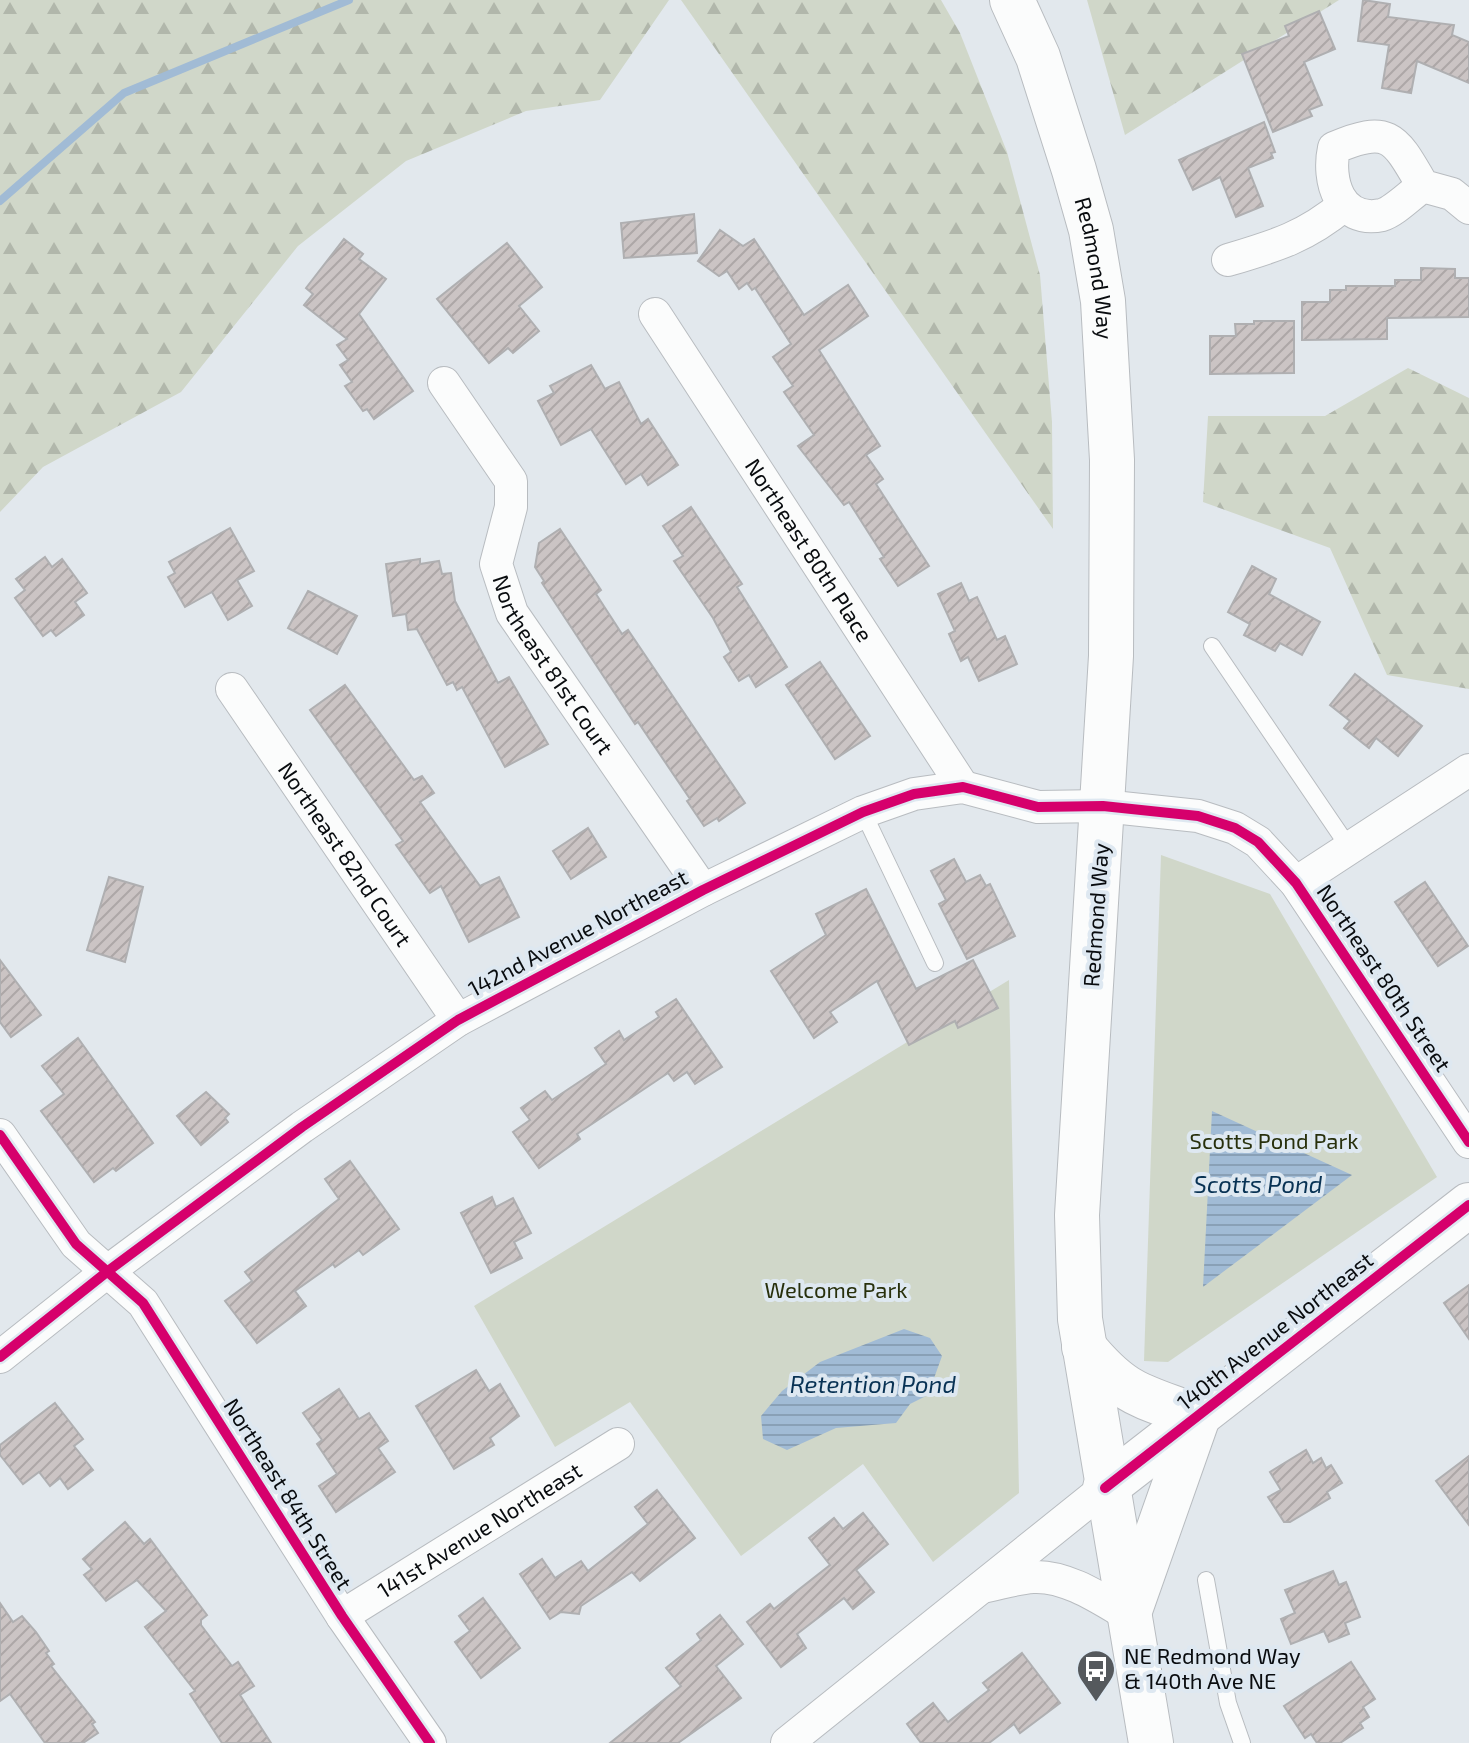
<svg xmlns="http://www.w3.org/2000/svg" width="1469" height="1743" viewBox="0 0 1469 1743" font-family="'Exo 2',sans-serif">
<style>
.green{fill:#d0d7c9}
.forest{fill:url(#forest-firs)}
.water{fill:url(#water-rules)}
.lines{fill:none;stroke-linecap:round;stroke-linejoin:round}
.stream{stroke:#a1bbd5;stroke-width:8}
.building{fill:url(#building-hatch);stroke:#afafb1;stroke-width:2}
.lane-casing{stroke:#b8bcc0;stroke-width:18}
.street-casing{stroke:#b8bcc0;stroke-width:34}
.secondary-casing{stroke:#b8bcc0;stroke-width:46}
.primary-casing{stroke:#b8bcc0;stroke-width:46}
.lane{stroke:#fbfcfc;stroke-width:16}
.street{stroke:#fbfcfc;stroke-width:32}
.secondary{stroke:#fbfcfc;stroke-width:44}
.primary{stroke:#fbfcfc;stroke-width:44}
.cycleway-casing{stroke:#dee8f1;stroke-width:15}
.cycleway{stroke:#d6006c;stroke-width:10}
.labels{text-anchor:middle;stroke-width:8;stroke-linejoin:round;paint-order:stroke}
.street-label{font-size:22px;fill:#090c0f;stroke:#dee8f1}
.park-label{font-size:22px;fill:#28300c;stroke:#dee8f1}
.poi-label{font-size:22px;fill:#090c0f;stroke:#dee8f1;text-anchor:start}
.water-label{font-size:24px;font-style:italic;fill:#083254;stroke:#dee8f1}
</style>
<defs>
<pattern id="forest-firs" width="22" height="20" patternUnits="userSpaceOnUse" patternTransform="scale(2)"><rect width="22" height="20" fill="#d0d7c9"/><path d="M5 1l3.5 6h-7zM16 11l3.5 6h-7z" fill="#b1b7ab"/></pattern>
<pattern id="water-rules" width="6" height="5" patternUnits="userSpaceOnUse" patternTransform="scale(2)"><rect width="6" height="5" fill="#a1bbd5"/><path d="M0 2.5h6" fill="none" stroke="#89a0b6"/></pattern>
<pattern id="building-hatch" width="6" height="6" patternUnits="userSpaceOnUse" patternTransform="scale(2)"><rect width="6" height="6" fill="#cbc4c4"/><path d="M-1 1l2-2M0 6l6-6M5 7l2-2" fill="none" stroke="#ada7a7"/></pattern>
</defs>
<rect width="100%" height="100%" fill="#e2e8ed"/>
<g class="green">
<path d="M1161 855 1270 894 1437 1177 1168 1362 1144 1361Z"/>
<path d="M1009 980 1019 1493 933 1562 863 1464 741 1556 630 1402 555 1447 474 1306Z"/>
</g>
<g class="forest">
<path d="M0 0H669L600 100 526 111 406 161 298 246 181 392 43 467 0 512Z"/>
<path d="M681 0H941L960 33 1007 152 1040 275 1052 422 1053 529Z"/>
<path d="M1087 0H1339L1125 135Z"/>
<path d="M1408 368 1469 398V689L1387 675 1330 548 1203 502 1208 416H1325Z"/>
</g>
<g class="water">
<path d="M1212 1111 1352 1175 1203 1287Z"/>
<path d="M904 1329 930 1338 942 1356 928 1395 910 1404 896 1423 836 1428 787 1450 763 1439 761 1416 782 1391 820 1362Z"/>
</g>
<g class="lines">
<path class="stream" d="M0 201 124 93 349 0"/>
</g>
<g class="building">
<path d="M1363 0 1390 4 1388 17 1454 25 1452 35 1469 42V83L1417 61 1411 93 1382 88 1389 45 1358 41Z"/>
<path d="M1319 11 1335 49 1304 62 1322 105 1309 110 1312 116 1273 132 1242 54 1289 36 1285 26Z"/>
<path d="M1264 122 1275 152 1271 153 1273 158 1248 168 1263 206 1236 217 1220 177 1193 190 1179 160Z"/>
<path d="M694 214 697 253 624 258 621 223Z"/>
<path d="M720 230 743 246 754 239 804 315 848 285 868 316 819 350 880 446 866 455 883 479 876 484 929 566 898 586 880 559 884 557 849 502 844 505 798 446 814 435 784 392 793 386 773 357 791 344 755 288 752 290 747 283 739 289 727 271 719 276 698 261Z"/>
<path d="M344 239 363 254 359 259 386 279 359 314 413 391 374 419 367 409 363 411 345 386 352 382 340 365 348 360 337 345 347 339 304 305 313 294 306 288Z"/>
<path d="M507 243 542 287 519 306 539 331 513 353 508 348 489 363 437 299Z"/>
<path d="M1421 268 1455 269V278H1469V317L1387 318V339L1302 340V302H1330V290H1346V286H1395V280H1421Z"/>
<path d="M1254 321H1294V373L1210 374V336H1236L1235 324H1254Z"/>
<path d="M591 365 605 389 619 382 641 424 648 419 678 465 648 485 641 474 626 484 591 429 561 445 538 401 554 393 550 386Z"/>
<path d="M691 507 742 584 737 587 787 667 756 687 749 675 739 681 724 657 731 652 713 618 674 561 683 556 663 526Z"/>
<path d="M230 528 254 571 237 580 252 606 228 620 212 592 185 607 168 577 175 573 169 562Z"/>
<path d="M560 529 601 590 596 594 622 634 628 630 745 803 719 821 717 818 704 826 687 801 690 799 638 722 635 724 542 583 544 581 535 567 539 543Z"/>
<path d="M45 557 52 567 62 559 87 593 75 602 84 615 56 636 51 630 43 636 15 598 25 590 16 579Z"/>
<path d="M420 559V564L439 561 442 574 451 573 455 601 498 683 509 677 548 744 505 767 462 687 457 690 453 682 447 685 417 629 408 630 406 614 393 616 386 564Z"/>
<path d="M1252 566 1276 579 1269 594 1320 622 1302 655 1280 643 1275 651 1244 635 1250 624 1228 612Z"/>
<path d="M961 583 969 601 977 597 997 640 1005 636 1017 664 979 681 968 657 961 661 949 634 955 631 938 594Z"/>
<path d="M308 591 357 616 337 654 288 628Z"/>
<path d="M820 662 870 736 835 759 786 685Z"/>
<path d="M1355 674 1422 726 1398 756 1376 738 1369 748 1344 728 1350 721 1330 705Z"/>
<path d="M345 685 414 780 422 776 434 793 420 802 480 886 499 877 519 917 469 942 441 886 430 893 396 845 403 841 310 710Z"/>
<path d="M588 828 606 857 571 879 553 851Z"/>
<path d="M954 859 966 882 980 875 986 886 990 884 1015 936 967 959 939 904 946 900 931 871Z"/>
<path d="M109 877 143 887 125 962 87 950Z"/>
<path d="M1425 882 1468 946 1438 966 1395 902Z"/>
<path d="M866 889 916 989 973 960 998 1008 958 1028 955 1021 909 1045 877 981 830 1012 837 1022 814 1038 771 971 826 935 816 914Z"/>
<path d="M0 960 41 1015 11 1037 0 1022Z"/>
<path d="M676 999 722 1067 695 1084 687 1072 674 1081 668 1073 577 1134 580 1139 539 1168 513 1132 530 1120 521 1108 545 1091 552 1100 606 1064 595 1048 619 1031 624 1040 659 1017 656 1012Z"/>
<path d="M78 1038 153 1143 116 1171 113 1168 94 1182 41 1111 64 1094 42 1066Z"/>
<path d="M206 1092 229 1114 225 1118 228 1122 201 1145 177 1116Z"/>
<path d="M350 1161 399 1229 363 1255 359 1250 335 1267 333 1264 295 1291 306 1306 257 1343 225 1301 252 1281 245 1272 339 1199 325 1179Z"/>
<path d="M492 1197 496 1207 513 1198 531 1233 514 1242 522 1258 491 1273 461 1213Z"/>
<path d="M1469 1285V1339L1444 1303Z"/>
<path d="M476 1370 489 1391 500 1384 519 1416 490 1438 494 1445 454 1469 416 1406Z"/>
<path d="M339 1389 359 1419 369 1413 388 1441 378 1448 395 1472 336 1512 319 1486 337 1474 317 1444 322 1440 303 1413Z"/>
<path d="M55 1403 83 1439 74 1446 93 1470 68 1489 60 1478 50 1486 39 1472 23 1484 0 1455V1445Z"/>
<path d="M1306 1450 1313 1463 1321 1458 1326 1468 1331 1465 1342 1483 1327 1492 1330 1498 1290 1522H1284L1268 1497 1281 1490 1270 1472Z"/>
<path d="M1469 1456V1525L1436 1481Z"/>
<path d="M657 1490 695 1538 640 1581 632 1572 581 1606 579 1614 561 1612 550 1619 520 1574 542 1559 555 1578 581 1561 588 1571 648 1524 635 1507Z"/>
<path d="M863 1513 888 1544 856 1570 874 1592 853 1609 844 1598 797 1634 806 1648 781 1667 747 1622 770 1604 774 1609 830 1565 809 1538 834 1518 843 1529Z"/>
<path d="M125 1522 144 1544 150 1539 207 1615 201 1620V1625L232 1666 238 1662 254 1686 240 1695 271 1743H222L190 1694 195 1691 145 1627 166 1611 137 1580 106 1601 84 1575 92 1569 83 1559Z"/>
<path d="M1333 1571 1339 1585 1346 1582 1360 1617 1345 1623 1349 1634 1329 1642 1324 1631 1291 1644 1281 1619 1295 1613 1285 1590Z"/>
<path d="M483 1598 520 1648 481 1678 455 1642 470 1631 459 1616Z"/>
<path d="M0 1603 13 1622 22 1616 36 1632 49 1651 46 1653 54 1664 51 1666 95 1722 92 1724 98 1733 83 1743H45L10 1694 0 1701Z"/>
<path d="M720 1615 743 1644 716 1666 741 1698 678 1743H610L681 1686 666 1668 701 1640 697 1634Z"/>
<path d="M1022 1653 1060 1703 1020 1733 1014 1724 989 1743H921L907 1724 933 1703 948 1722 989 1690 983 1683Z"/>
<path d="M1351 1662 1375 1699 1363 1707 1369 1717 1360 1723 1363 1728 1340 1743H1317L1311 1734 1305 1738 1284 1706Z"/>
</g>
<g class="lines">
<g class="lane-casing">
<g id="lane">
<path d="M1212 646 1348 846"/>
<path d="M863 812 935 963"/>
<path d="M1206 1580 1228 1703 1242 1743"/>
</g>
</g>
<g class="street-casing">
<g id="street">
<path d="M1423 186C1411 194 1395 211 1382 215 1339 224 1327 180 1334 148 1390 124 1395 138 1423 186L1452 194 1469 208"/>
<path d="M1228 260C1275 246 1306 237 1344 205"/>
<path id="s1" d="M655 314 963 787"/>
<path id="s2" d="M444 383 511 481V507L496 564 512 613 703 890"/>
<path id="s3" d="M232 689 458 1020"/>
<path d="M1296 883 1469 770"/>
<path d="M0 1135 76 1244 143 1303 342 1616 430 1743"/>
<path d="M0 1357 108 1271 302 1127 458 1020 703 890 863 812 914 794 963 787 1038 807 1103 806 1198 816 1235 828 1258 842 1296 883 1469 1142"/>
<path d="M982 1587C999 1584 1016 1578 1033 1577 1066 1575 1101 1599 1128 1615"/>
<path id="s4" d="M342 1616 618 1444"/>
<path d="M787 1743 1105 1488"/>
</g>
</g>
<g class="secondary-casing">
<path id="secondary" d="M1105 1488 1469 1205"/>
</g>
<g class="primary-casing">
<g id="primary">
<path id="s5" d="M1012 0 1038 57 1074 170 1091 230 1103 301 1112 460 1111 656 1077 1215 1080 1319 1151 1743"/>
<path d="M1084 1347C1125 1397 1142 1395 1198 1417L1129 1613"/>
</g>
</g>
<use href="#lane" class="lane"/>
<use href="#street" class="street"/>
<use href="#secondary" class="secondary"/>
<use href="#primary" class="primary"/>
<g class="cycleway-casing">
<g id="cycleway">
<path d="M0 1135 76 1244 143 1303 342 1616 430 1743"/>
<path d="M0 1357 108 1271 302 1127 458 1020 703 890 863 812 914 794 963 787 1038 807 1103 806 1198 816 1235 828 1258 842 1296 883 1469 1142"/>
<path d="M1105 1488 1469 1205"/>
</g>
</g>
<use href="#cycleway" class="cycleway"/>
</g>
<defs>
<g id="bus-pin" transform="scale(2)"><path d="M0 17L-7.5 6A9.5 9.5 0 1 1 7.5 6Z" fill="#55595d" stroke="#dee8f1"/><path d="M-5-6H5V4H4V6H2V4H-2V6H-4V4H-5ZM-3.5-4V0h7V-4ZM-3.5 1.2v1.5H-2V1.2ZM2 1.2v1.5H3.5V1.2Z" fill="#fff"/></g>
</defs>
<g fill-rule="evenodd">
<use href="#bus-pin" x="1096" y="1669"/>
</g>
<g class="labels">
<g class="street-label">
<text dy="8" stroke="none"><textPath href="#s5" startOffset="282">Redmond Way</textPath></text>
<text dy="8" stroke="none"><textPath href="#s1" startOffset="282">Northeast 80th Place</textPath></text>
<text dy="8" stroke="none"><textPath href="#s2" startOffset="320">Northeast 81st Court</textPath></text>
<text dy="8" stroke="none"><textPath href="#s3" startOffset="200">Northeast 82nd Court</textPath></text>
<text transform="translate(1096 915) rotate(-86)" y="8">Redmond Way</text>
<text transform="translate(578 933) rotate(-28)" y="8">142nd Avenue Northeast</text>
<text transform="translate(1384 978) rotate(56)" y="8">Northeast 80th Street</text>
<text transform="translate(1275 1331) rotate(-38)" y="8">140th Avenue Northeast</text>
<text transform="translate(288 1494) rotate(58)" y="8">Northeast 84th Street</text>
<text dy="8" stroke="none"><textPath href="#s4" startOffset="162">141st Avenue Northeast</textPath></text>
</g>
<g class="park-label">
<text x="1274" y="1149">Scotts Pond Park</text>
<text x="836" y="1298">Welcome Park</text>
</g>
<g class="poi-label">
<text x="1124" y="1664">NE Redmond Way<tspan x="1124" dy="25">&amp; 140th Ave NE</tspan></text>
</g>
<g class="water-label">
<text x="1258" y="1193">Scotts Pond</text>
<text x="873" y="1393">Retention Pond</text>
</g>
</g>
</svg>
